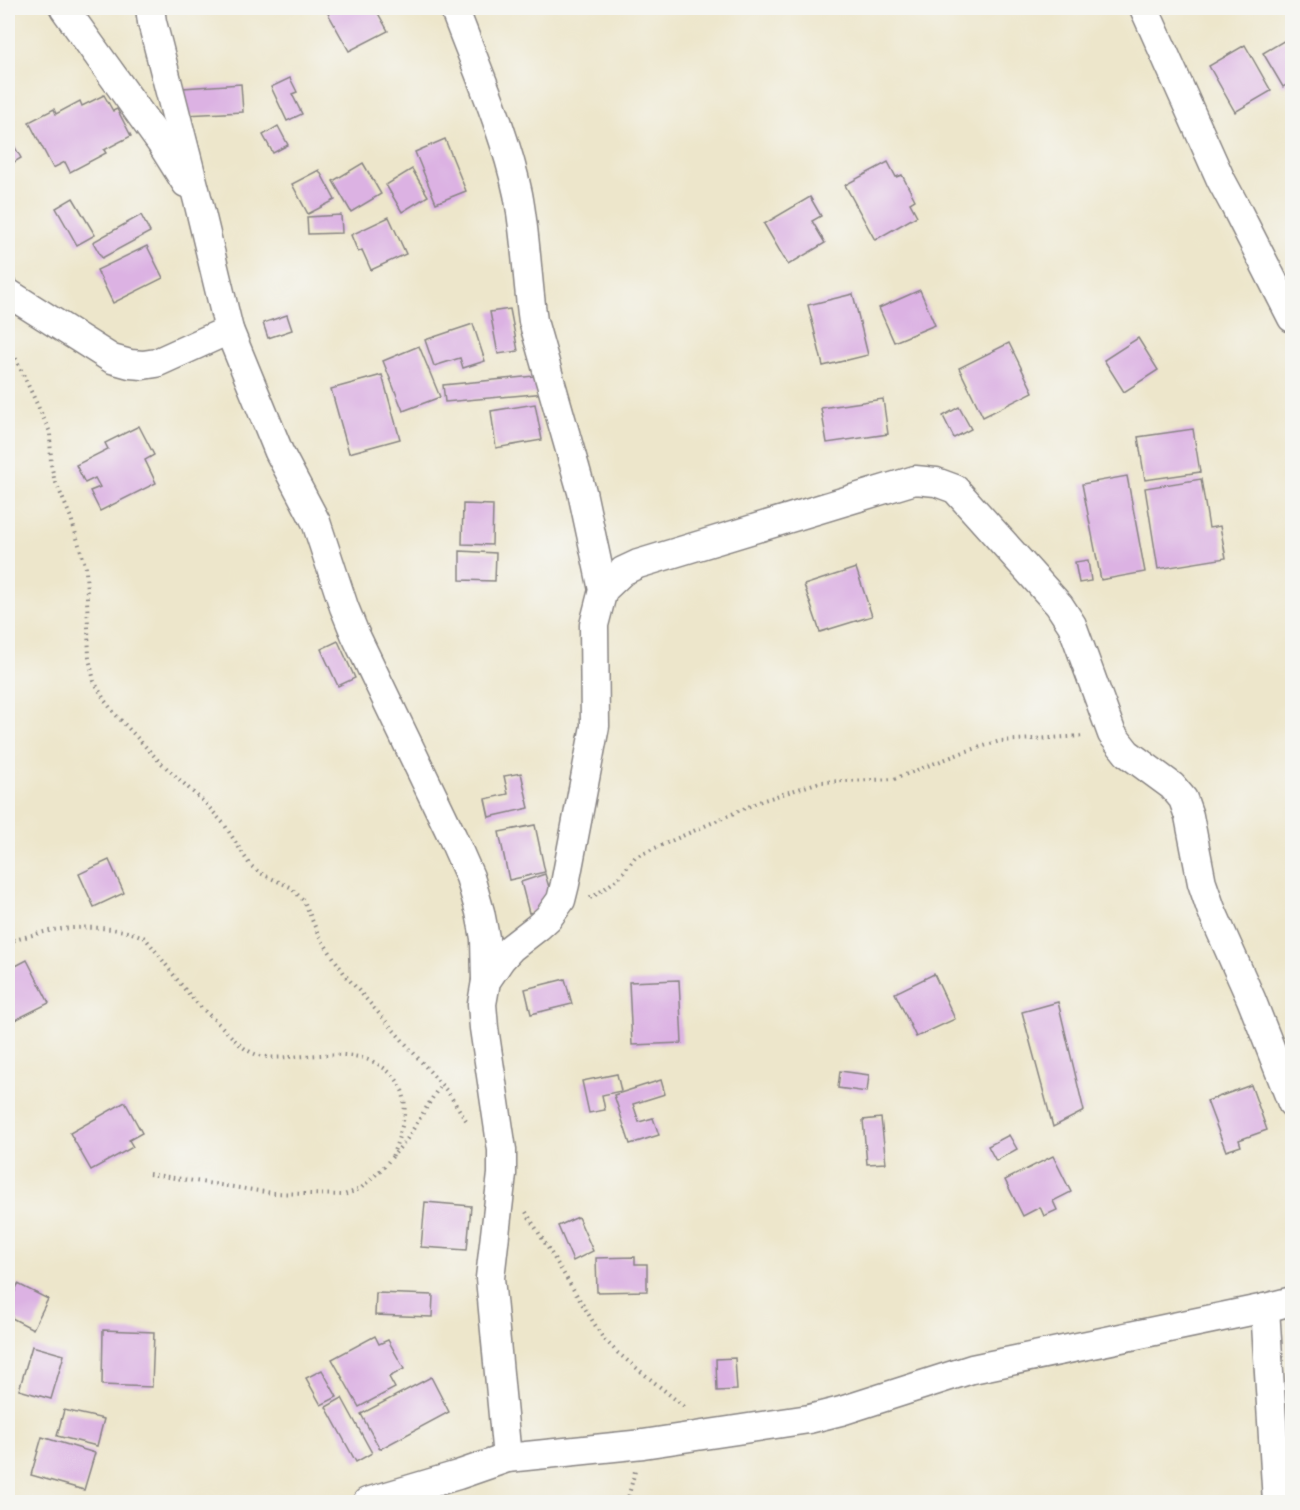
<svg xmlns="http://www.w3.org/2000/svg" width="1300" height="1510" viewBox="0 0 1300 1510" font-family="Sriracha,sans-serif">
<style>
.building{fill:#dcb2e3}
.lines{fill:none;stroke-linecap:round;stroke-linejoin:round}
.minor-casing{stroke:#888483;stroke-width:31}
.path{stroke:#888483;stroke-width:4;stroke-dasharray:1.5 4.5;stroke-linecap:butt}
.minor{stroke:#fff;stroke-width:28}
</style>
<rect width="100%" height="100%" fill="#f6f6f2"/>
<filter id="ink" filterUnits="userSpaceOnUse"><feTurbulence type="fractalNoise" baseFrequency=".0167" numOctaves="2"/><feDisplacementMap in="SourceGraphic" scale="12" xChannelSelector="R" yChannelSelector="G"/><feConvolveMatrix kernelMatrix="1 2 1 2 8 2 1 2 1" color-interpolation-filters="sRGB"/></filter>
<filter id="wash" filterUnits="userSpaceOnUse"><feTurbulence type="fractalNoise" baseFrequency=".008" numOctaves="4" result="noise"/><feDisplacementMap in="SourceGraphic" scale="24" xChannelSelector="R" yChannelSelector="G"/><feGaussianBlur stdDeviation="1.35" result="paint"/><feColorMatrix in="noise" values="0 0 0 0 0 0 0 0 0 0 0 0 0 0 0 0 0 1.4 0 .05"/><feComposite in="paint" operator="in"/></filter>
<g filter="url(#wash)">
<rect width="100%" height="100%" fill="#ede6cb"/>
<g id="blocks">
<g class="building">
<path d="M325 8H375L388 31 349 51Z"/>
<path d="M1292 36V81L1283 87 1263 53Z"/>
<path d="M1245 45 1271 91 1235 112 1209 66Z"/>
<path d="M290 78 297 92 292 94 302 114 287 121 271 87Z"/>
<path d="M241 84 243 112 185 115 183 88Z"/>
<path d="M104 95 113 111 117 109 131 136 104 150 106 153 70 172 65 162 53 168 29 122 54 109 56 114 80 101 82 106Z"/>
<path d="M278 126 288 145 273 153 263 135Z"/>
<path d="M8 135 21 158 8 166Z"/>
<path d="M445 139 466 191 436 203 415 152Z"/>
<path d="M888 162 896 177 902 175 915 200 910 203 917 216 875 240 845 185Z"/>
<path d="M363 163 381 194 351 212 333 181Z"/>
<path d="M412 169 428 196 402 212 386 185Z"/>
<path d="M319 170 335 200 308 214 292 184Z"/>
<path d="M810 197 821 216 812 221 825 243 788 265 764 224Z"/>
<path d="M73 198 95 235 77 245 56 208Z"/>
<path d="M141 215 150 232 102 258 93 242Z"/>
<path d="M341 215 342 233 308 234 307 217Z"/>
<path d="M389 217 406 254 371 270 362 250 358 252 351 235Z"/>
<path d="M147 246 163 278 113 303 97 270Z"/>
<path d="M920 290 935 325 894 342 879 308Z"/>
<path d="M853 294 868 355 823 366 808 305Z"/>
<path d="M510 309 518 351 498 354 490 312Z"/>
<path d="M287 315 292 330 268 338 263 323Z"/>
<path d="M473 324 485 361 463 368 460 358 434 366 425 340Z"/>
<path d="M1138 338 1158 370 1124 392 1104 360Z"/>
<path d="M1009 343 1033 392 983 417 959 368Z"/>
<path d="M419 346 440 397 403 411 383 361Z"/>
<path d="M382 375 400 439 349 453 331 389Z"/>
<path d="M544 375 546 393 445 402 443 385Z"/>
<path d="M883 399 888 434 827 443 821 408Z"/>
<path d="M535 404 542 440 496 448 491 411Z"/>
<path d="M959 407 971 429 954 438 943 416Z"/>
<path d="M139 426 154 455 145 460 156 483 100 511 90 491 100 487 95 478 85 483 76 465 108 449 105 443Z"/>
<path d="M1193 429 1200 472 1145 480 1138 437Z"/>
<path d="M1127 476 1145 572 1101 580 1082 484Z"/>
<path d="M1201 479 1209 528 1220 526 1226 558 1158 569 1145 488Z"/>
<path d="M463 504 493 505 492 545 462 544Z"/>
<path d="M460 551 496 553 495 581 460 580Z"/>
<path d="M1088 560 1091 581 1079 583 1075 562Z"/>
<path d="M856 568 872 616 820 632 804 585Z"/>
<path d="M338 641 355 678 338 686 321 649Z"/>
<path d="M521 773 529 808 489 817 485 799 508 794 504 776Z"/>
<path d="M535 825 545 872 509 880 499 832Z"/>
<path d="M109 860 124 893 94 907 79 874Z"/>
<path d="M545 874 555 907 529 913 521 882Z"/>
<path d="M27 960 49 1003 11 1022 8 1016V970Z"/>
<path d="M934 974 955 1019 916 1037 895 993Z"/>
<path d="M565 979 572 1004 531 1014 525 989Z"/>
<path d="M679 980 682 1043 632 1045 629 982Z"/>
<path d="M1058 1002 1084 1111 1053 1127 1022 1012Z"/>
<path d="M840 1071 869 1075 867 1092 838 1088Z"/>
<path d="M617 1074 621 1091 602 1095 605 1110 589 1113 582 1081Z"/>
<path d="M661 1080 665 1094 633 1104 639 1122 653 1118 659 1135 630 1144 614 1095Z"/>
<path d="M1251 1085 1267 1130 1239 1140 1241 1146 1226 1151 1207 1101Z"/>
<path d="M125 1102 142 1133 129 1140 133 1147 91 1170 70 1133Z"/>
<path d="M881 1118 886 1163 867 1164 863 1120Z"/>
<path d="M1009 1135 1017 1149 996 1161 988 1146Z"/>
<path d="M1053 1156 1071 1192 1053 1201 1057 1210 1044 1216 1040 1207 1023 1216 1005 1180Z"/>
<path d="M425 1202 471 1206 467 1250 421 1247Z"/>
<path d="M578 1217 593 1251 573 1261 558 1226Z"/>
<path d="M635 1257V1264H647V1291L597 1292 596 1258Z"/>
<path d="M18 1284 48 1299 33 1329 8 1316V1307Z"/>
<path d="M376 1293 433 1295 432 1317 375 1315Z"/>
<path d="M103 1330 154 1332 152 1387 102 1385Z"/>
<path d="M375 1336 379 1344 388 1340 404 1369 389 1377 395 1388 359 1407 332 1359Z"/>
<path d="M32 1346 64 1355 51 1399 19 1390Z"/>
<path d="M735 1358 737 1390 717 1391 716 1359Z"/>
<path d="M322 1370 337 1397 321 1405 306 1378Z"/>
<path d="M431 1377 449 1412 380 1449 361 1414Z"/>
<path d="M342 1398 372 1453 356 1462 326 1407Z"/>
<path d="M64 1410 104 1419 97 1446 57 1436Z"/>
<path d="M42 1437 95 1453 84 1490 31 1475Z"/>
</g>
</g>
</g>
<g filter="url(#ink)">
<use href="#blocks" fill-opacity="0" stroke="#888483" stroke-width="1.5"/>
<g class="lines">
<g class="minor-casing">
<g id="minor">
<path d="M64 8 161 143 186 183"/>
<path d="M150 8 152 22 199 205 229 330 279 452 316 522 344 607 355 634 452 836 470 877 480 912 485 938 486 981"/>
<path d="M454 8C476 67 505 132 518 194 526 236 527 279 533 321L582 492 603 590 594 625 595 726 565 884 561 900 548 918 538 927 511 948 501 959 486 981 482 1004 484 1028 502 1150V1174L490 1278 507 1458"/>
<path d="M1144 8 1221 180 1235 206 1292 318"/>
<path d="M8 293 112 359 130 364 143 365 156 363 229 330"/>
<path d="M603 590 623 571 638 564 915 480 936 482 955 489 1059 605 1072 625 1112 734 1127 753 1172 786 1183 799 1189 816 1202 883 1211 909 1251 999 1292 1103"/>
<path d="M1265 1308 1277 1502"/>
<path d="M367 1502 458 1475 507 1458 643 1444 809 1419 841 1411 972 1369 1265 1308 1292 1301"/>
</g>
</g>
<g class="path">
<path d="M8 342 50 432 51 464 54 478 71 518 86 568 89 658 94 681 105 701 116 715 158 760 206 804 224 824 250 865 260 873 290 887 304 901 319 936 346 976 447 1091 468 1123"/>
<path d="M590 898 597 894 619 878 635 857 761 801 820 782 894 779 964 752 1000 741 1084 736"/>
<path d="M8 942C22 938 38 933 53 930 81 926 120 926 145 938 162 958 176 980 194 1000 203 1010 214 1019 223 1028 233 1038 242 1049 255 1054 265 1058 277 1058 287 1057 322 1056 360 1047 389 1072 416 1095 402 1128 392 1157"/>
<path d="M149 1174 272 1193 344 1195 360 1189 382 1169 407 1139 441 1084"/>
<path d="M526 1212 603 1338 618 1353 686 1408"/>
<path d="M627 1502 635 1471"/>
</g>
<use href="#minor" class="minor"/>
</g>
</g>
<rect width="1300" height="1510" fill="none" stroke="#f6f6f2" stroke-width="30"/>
</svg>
